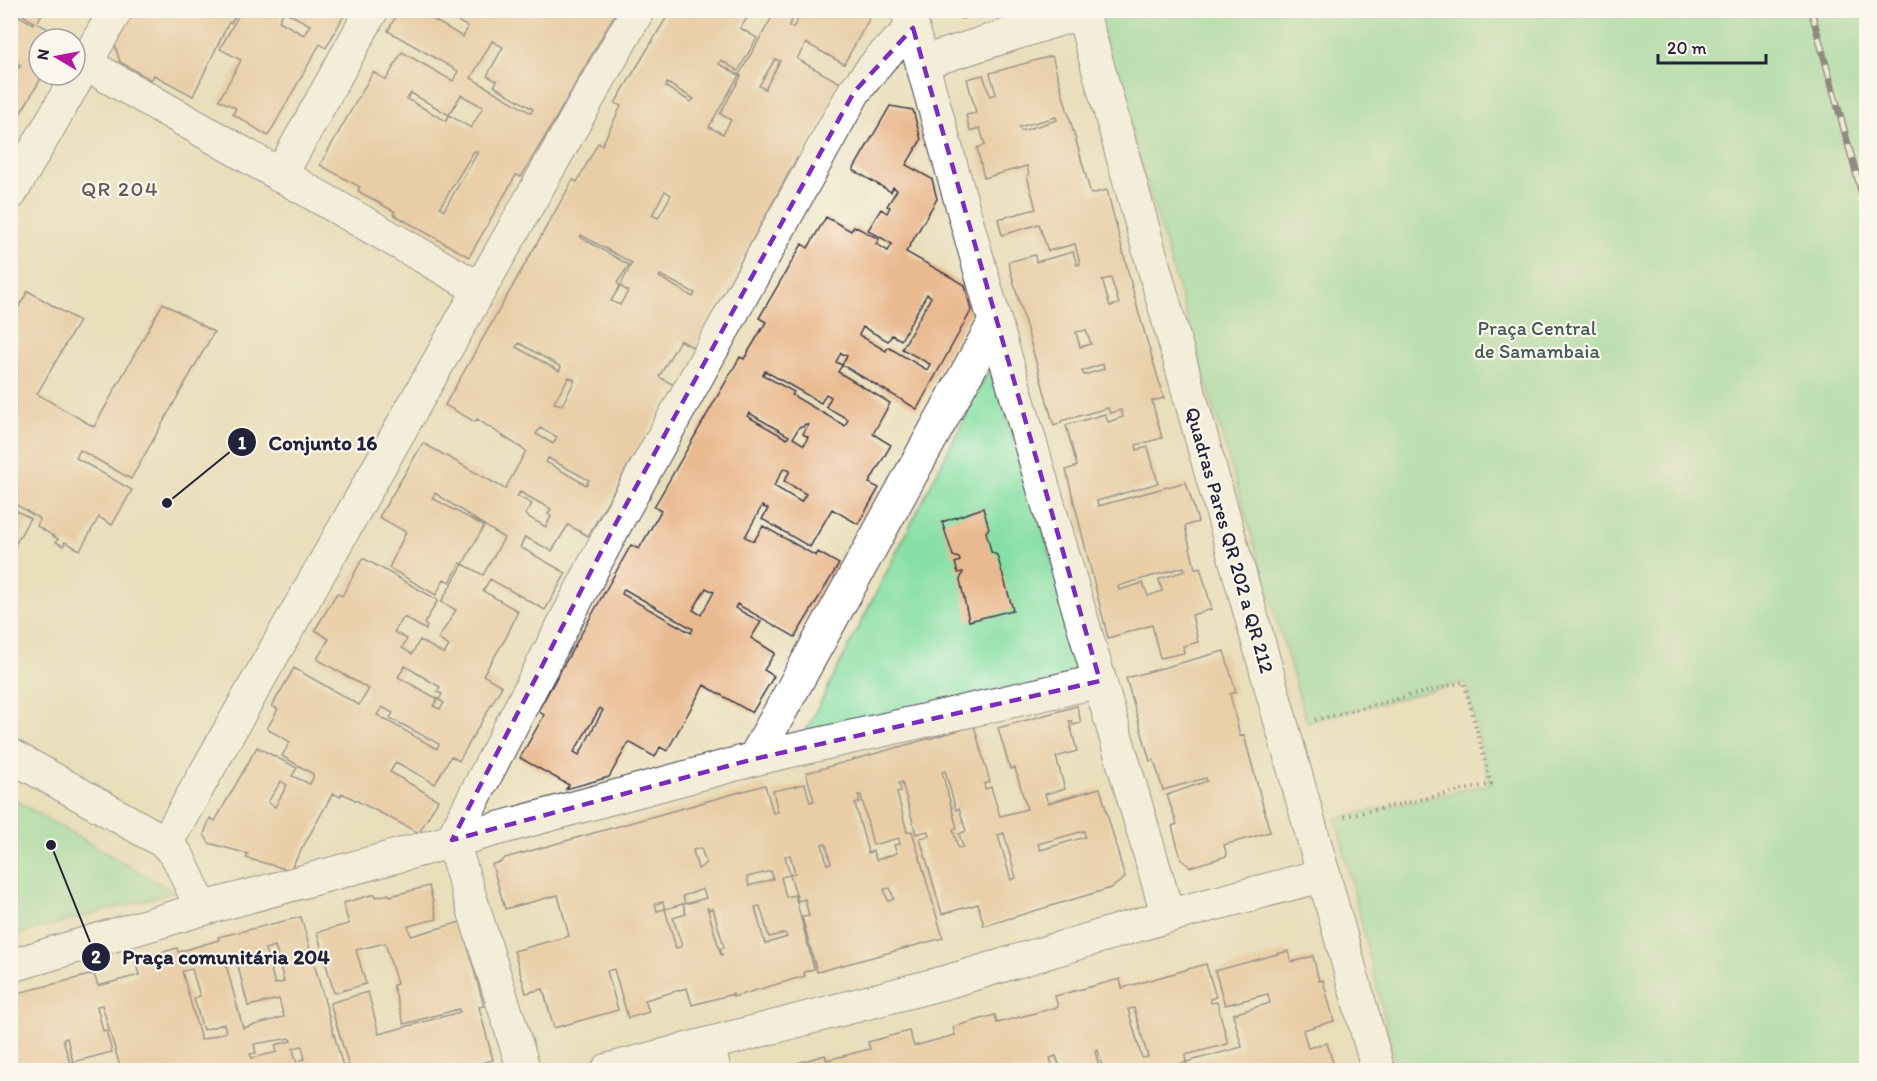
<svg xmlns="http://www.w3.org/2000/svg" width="1877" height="1081" viewBox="0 0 1877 1081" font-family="Itim,sans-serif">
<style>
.green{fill:#86dfa4;stroke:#548070;stroke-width:1.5}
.building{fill:#e9b98f;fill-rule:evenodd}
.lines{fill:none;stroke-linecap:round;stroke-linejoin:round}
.street-casing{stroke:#403e4e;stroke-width:35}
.secondary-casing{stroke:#403e4e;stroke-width:35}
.path{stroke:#403e4e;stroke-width:4;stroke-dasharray:1.5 4.5;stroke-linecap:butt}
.street{stroke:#fff;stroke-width:33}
.secondary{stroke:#fff;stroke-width:33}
.rail-casing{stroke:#22223b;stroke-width:7}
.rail{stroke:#fbf7ec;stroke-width:4.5;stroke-dasharray:14;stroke-linecap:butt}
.marked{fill:none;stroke:#7b2cbf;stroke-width:4.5;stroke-dasharray:12 8;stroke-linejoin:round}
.labels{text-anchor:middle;stroke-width:4.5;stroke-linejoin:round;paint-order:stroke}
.park-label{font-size:20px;fill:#405b5a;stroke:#fbf7ec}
.street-label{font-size:20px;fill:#22223b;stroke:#fbf7ec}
.neighbourhood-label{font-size:21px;letter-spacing:1.5px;fill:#685758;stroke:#fbf7ec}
.leader{fill:none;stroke:#22223b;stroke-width:2}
.callout-dot{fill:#22223b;stroke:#fbf7ec;stroke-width:2}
.mark-label{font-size:18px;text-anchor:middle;font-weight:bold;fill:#fff}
.callout-label{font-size:21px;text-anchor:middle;font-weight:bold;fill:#22223b;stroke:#fbf7ec;stroke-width:4.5;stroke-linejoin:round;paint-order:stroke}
</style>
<rect width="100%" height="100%" fill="#fbf7ec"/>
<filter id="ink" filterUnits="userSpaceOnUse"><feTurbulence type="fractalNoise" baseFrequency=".0167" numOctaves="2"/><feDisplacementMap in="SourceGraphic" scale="12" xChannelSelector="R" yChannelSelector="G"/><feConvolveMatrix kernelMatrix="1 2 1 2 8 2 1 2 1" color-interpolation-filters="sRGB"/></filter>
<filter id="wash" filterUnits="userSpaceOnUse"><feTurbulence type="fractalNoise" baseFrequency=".008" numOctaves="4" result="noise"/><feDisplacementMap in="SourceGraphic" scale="24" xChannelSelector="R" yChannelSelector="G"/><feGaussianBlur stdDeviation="1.35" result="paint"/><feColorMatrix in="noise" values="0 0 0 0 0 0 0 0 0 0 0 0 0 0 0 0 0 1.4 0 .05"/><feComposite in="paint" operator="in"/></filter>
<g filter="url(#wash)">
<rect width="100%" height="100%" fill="#eadfbb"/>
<g class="green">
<path d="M1096 11H1866V1070H1397L1336 818 1490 784 1465 682 1307 722Z"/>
<path d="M991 366 1088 675 805 733Z"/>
<path d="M11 798 174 892 11 936Z"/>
</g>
<g id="blocks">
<g class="building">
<path d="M15 10H44L37 23 59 35 56 39H39L37 73 42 77 20 114 15 112 10 121V64L19 68 21 65 10 58V11L33 24 34 22Z"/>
<path d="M134 10H347L326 48 320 44 268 136 233 114 236 108 219 100 241 60 220 49 239 14 237 13 231 23 229 22 193 96 154 75 151 80 120 62 115 45ZM284 11 310 25 304 35 279 21Z"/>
<path d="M399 10H428L425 15 463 37 468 27 439 10H531L530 13 534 15 537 10H617L552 125 521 177 516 175 469 257 393 214 395 212 358 191 360 187 320 165 373 72 386 80 402 52 453 81 458 71 388 31ZM492 41 503 47 487 76 497 81 494 86 533 109 531 113 471 78ZM411 93 449 115 461 95 483 107 471 128 449 115 446 121 407 99ZM474 151 478 152 444 210 440 207Z"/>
<path d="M671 10H713L722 16 725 10H753L740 28 757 38 738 71 721 60 719 64 739 75 776 10H797L789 26 793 28 803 10H874L844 64 806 43 797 59 842 84 800 160 797 158 694 348 680 340 659 377 674 385 588 536 568 525 552 551 525 537 520 547 566 573 545 610 490 579 483 591 518 611 506 638 483 675 502 686 459 761 451 756 435 784 396 762 390 772 438 800 419 833 342 793 340 797 333 793 290 870 246 858 248 854 209 843 204 834 210 818 215 821 257 747 297 768 292 776 310 784 313 778V774L282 756 290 742 267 729 278 709 272 706 294 668 359 705 369 689 317 659 329 639 315 630 337 593 342 596 363 558 438 600 424 624 427 626 426 630 404 617 394 632 407 639 402 648 412 654 420 640 444 654 449 646 438 639 456 610 441 602 463 564 483 575 504 538 435 493 432 498 484 526 463 564 460 563 450 582 444 579 436 595 389 568 406 532 379 517 423 443 505 489 526 451 477 419 475 422 445 405 573 180 577 182 598 143 602 145 621 106 615 103ZM775 59 780 61 765 89 759 86ZM739 75 741 76 720 114 731 120 723 134 709 127ZM667 83 694 99 691 102 666 87ZM665 191 671 195 658 218 652 215ZM581 235 632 263 620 286 617 283 629 265 580 237ZM660 275 695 293 693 297 659 277ZM620 286 628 291 620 305 611 301ZM519 343 561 367 559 371 516 347ZM569 377 575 380 562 405 554 403ZM540 428 557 437 553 444 536 434ZM548 458 589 480 586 485 546 462ZM520 492 551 509 548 514 551 516 546 527 525 515 532 504 517 496ZM405 666 440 687 437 692 442 694 439 700 444 703 440 709 433 706 438 699 398 677ZM382 707 393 713 390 718 439 744 437 749 377 715ZM281 781 287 785 275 807 268 802Z"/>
<path d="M947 10H989V11L962 19Z"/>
<path d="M1052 56 1091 194 1107 190 1139 314 1164 398 1152 401 1162 438 1136 445 1137 450 1148 447 1158 483 1097 501 1098 506 1186 482 1198 522 1185 526 1195 569 1200 567 1212 609 1192 615 1198 642 1183 646 1184 653 1160 658 1152 625 1108 638 1066 470 1077 466 1066 425 1105 414 1108 422 1123 417 1121 410 1110 413 1108 408 1061 421V423L1054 426 1008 262 1035 255 1036 262 1073 252 1077 265 1080 264 1075 244 1048 251 1039 224 1002 235 998 219 1036 209 1027 176 1029 175 1027 166 984 178 977 148 985 145 980 128 970 131 966 115 976 113 967 79 983 75 990 96 996 94 990 73ZM1056 117 1057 120 1021 131 1019 127ZM1111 278 1119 304 1110 306 1102 280ZM1086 330 1091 344 1080 347 1076 332ZM1103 364 1104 369 1084 375 1082 371ZM1184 567 1185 571 1159 579 1162 591 1148 596 1143 583 1119 590 1118 586Z"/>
<path d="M890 106 913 110 921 140 906 165 932 179 937 199 906 252 965 285 971 311 917 409 842 365 847 356 841 353 836 362 842 365 838 372 890 403 873 434 891 445 869 483 879 488 858 524 832 509 810 547 762 519 768 509 762 506 745 537 754 541 763 526 816 556 818 552 839 564 795 637 737 604 735 608 761 622 751 638 775 653 764 670 774 676 752 713 704 685 667 751 660 747 655 757 629 742 609 777 566 789 569 785 520 758 544 715 538 711 631 545 639 549 661 511 654 507 740 357 744 359 766 322 759 318 802 244 808 248 826 217 851 231 854 226 879 239 876 244 888 251 892 244 868 230 881 209 887 213 890 207 887 206 897 190 893 187 891 192 853 170ZM927 294 931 297 902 349 930 364 927 370 888 347 886 351 859 335 863 327 888 341 892 335 901 340ZM765 371 821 403 826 394 831 397 826 407 848 419 845 426 792 395 794 392 763 375ZM749 413 789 436 787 439 747 416ZM805 424 808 425 803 434 808 437 804 445 793 438 799 427H803ZM784 468 790 471 784 481 806 494 801 502 774 486ZM706 588 714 592 701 615 693 610ZM624 589 693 629 691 633 622 594ZM600 708 603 710 579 755 574 752Z"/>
<path d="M28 291 79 321 37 394 94 427 163 303 214 332 131 479 80 450 76 458 132 490 112 525 99 517 80 550 65 542 63 546 56 542 58 539 37 526 40 519 10 501V321Z"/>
<path d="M10 507 30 518 10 554Z"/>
<path d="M983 508 989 528 986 532 990 547 991 552 997 555 1013 610 969 621 960 580 963 572 958 573 955 563 960 561 959 558 953 556 942 522Z"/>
<path d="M1224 651 1236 692 1230 694 1240 736 1244 735 1270 832 1224 845 1227 856 1190 867 1181 859 1172 826 1177 824 1167 795 1207 781 1206 778 1163 790 1154 760 1150 761 1126 678Z"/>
<path d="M1077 706 1081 723 1073 725 1072 721H1069L1077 751 1056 757 1065 789 1045 794 1048 803 1100 788 1125 878 1111 888 984 926 978 904 942 914 920 838 929 836 928 831 916 834 902 782 899 783 901 791 897 792 907 832 912 831 943 938 817 972 802 917 809 916 805 899 798 901 790 875 781 877 786 897 795 895 814 969 804 972 805 976 733 997V994L692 1005 687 988 645 1000 649 1012 628 1018 614 969 607 971 618 1010 554 1028 543 989 526 993 514 951 569 936 558 895 505 909 492 864 501 862 505 858 765 785 773 813 778 812 773 791 805 784 810 802 814 801 806 773 974 726 990 782 984 784 985 789 991 787 1000 816 1027 809 1015 768 1010 769 998 728ZM945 771 956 810 959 808 966 831 959 834 963 847 958 848 953 829 957 828 942 772ZM858 795H861L873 845 899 838 900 844 894 845 897 853 876 860 873 851 868 853 855 804 860 802ZM1084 831 1085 837 1040 850 1038 844ZM1004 833 1016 878 1011 880 998 835ZM822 844H826L831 863 827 864ZM701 848 706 863 698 869 693 850ZM790 855 795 873 790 875 785 856ZM771 871 773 879 749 886 747 877ZM890 888 894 899 888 901 884 889ZM703 889 706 898 685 904 683 896ZM663 902 665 909 683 904 686 914 673 918 682 946 676 948 665 909 657 911 655 904ZM760 906 769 937 785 933 787 937 765 944 755 907ZM707 907 709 910 713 908 724 947 720 949 722 955H721Z"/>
<path d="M429 886 437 919 408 926 411 936 461 922 484 1006 479 1007 493 1060 454 1070H350L330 1003 368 992 379 1034 460 1012 459 1009 404 1024 393 985 397 984 385 943 356 950 366 984 334 993 317 932 349 924 343 903 375 894 376 897 389 894 390 896Z"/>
<path d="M301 917 344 1070H121L102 1005 97 1006 103 1031 106 1030 112 1052 73 1062 67 1038 63 1039 72 1070H10V995L94 974 98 986 139 975 135 960 177 948 178 952 219 940 218 937ZM275 946 284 982 275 984 265 949ZM236 958 248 1006 279 999 284 1017 243 1028 225 961ZM192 969 200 996 194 998 203 1030 224 1024 226 1032 201 1040 182 971ZM290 1038 291 1041 275 1045 277 1052 252 1058 250 1054 256 1053 254 1044ZM302 1046 305 1059 296 1061 293 1048Z"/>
<path d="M1288 951 1292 962 1313 956 1319 981 1323 980 1334 1021 1303 1030 1308 1048 1327 1043 1334 1066 1344 1064 1346 1070H1189L1186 1062 1242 1047 1233 1014 1270 1003 1268 994 1225 1005 1215 971Z"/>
<path d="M1206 964 1216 997 1210 999 1211 1003 1217 1002 1228 1044 1185 1055 1186 1062 1168 1067 1169 1070H1103L1098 1050 1095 1051 1100 1070H1061L1056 1056 1050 1058 1054 1070H1016L1015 1068 1010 1070H786L784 1067 825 1055 827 1060 870 1049 868 1042 909 1031 914 1046 955 1035 953 1027 995 1015 997 1023 1058 1007 1055 996 1120 979 1122 988ZM1134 1008 1148 1057 1142 1058 1128 1009Z"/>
</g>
</g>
</g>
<g filter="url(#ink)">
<use href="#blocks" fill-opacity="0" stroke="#403e4e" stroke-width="1.5"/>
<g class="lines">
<g class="street-casing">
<g id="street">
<path d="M907 10 995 322 1168 916"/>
<path d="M924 62 1082 12"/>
<path d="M88 65 480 289"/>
<path d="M280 176 372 10"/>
<path d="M10 194 116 10"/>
<path d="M10 755 166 843"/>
<path d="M754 759 1100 681"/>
<path d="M202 909 178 857 166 843 638 10"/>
<path d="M10 966 202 909 754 759 995 322"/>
<path d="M708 1044 714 1070"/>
<path d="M524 1070 452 840 616 523 854 92 881 58 913 28"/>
</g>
</g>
<g class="secondary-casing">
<g id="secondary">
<path d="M1082 10 1378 1070"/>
<path d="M608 1070 950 981 1168 916 1324 875"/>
</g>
</g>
<path class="path" d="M1315 720 1464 682 1491 784 1342 817"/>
<use href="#street" class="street"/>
<use href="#secondary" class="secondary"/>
<g class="rail-casing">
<path id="rail" d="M1811 10 1866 209"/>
</g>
<use href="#rail" class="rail"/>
</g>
</g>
<path d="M0 0H1877V1081H0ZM913 28 1100 681 754 759 452 840 616 523 854 92Z" fill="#eadfbb" fill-opacity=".55" fill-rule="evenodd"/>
<path class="marked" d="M913 28 1100 681 754 759 452 840 616 523 854 92Z"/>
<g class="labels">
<g class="park-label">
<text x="1537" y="335">Praça Central<tspan x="1537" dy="23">de Samambaia</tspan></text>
</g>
<g class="street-label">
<text transform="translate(1230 540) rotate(74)" y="7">Quadras Pares QR 202 a QR 212</text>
</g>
<g class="neighbourhood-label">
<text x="120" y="196">QR 204</text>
</g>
</g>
<path class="leader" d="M167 503L242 442M51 845L96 957"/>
<g class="callout-dot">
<circle cx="167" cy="503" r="6"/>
<circle cx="51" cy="845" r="6"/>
<circle cx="242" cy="442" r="15"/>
<circle cx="96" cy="957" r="15"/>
</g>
<g class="mark-label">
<text x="242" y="449">1</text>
<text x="96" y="963">2</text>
</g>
<g class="callout-label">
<text x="323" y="450">Conjunto 16</text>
<text x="226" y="964">Praça comunitária 204</text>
</g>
<rect width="1877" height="1081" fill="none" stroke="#fbf7ec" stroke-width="36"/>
<g transform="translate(57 57) rotate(280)"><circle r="28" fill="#fbf7ec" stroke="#a4a2a5" stroke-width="1.5"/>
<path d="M0-4.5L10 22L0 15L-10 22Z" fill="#b5179e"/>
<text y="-9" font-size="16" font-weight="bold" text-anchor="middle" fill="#22223b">N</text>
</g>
<path d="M1658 54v9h108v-9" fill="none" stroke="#22223b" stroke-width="3"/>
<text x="1667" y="54" font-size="18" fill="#22223b" stroke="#fbf7ec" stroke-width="4.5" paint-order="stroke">20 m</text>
</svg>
